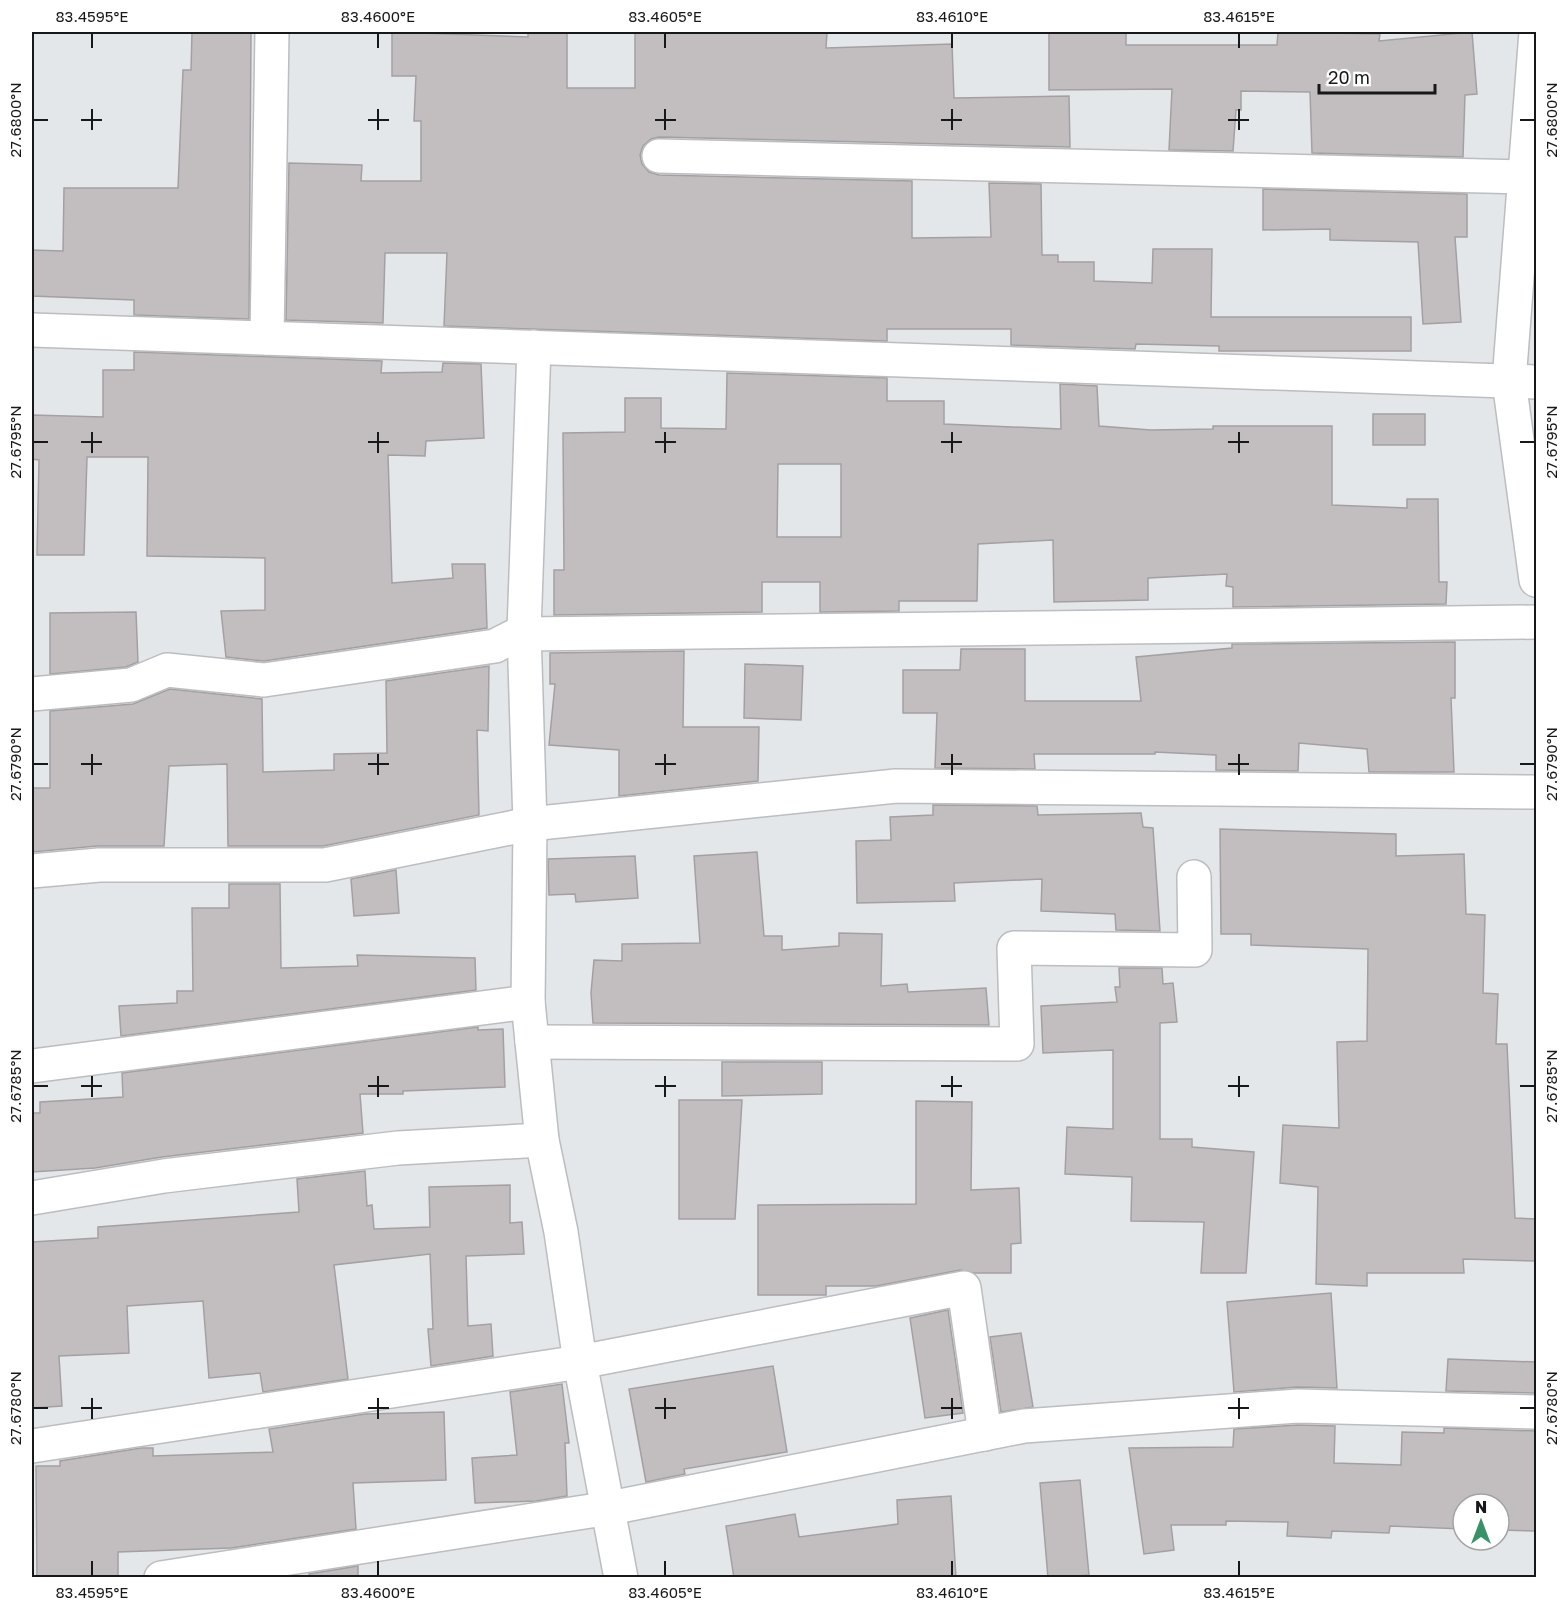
<svg xmlns="http://www.w3.org/2000/svg" width="1568" height="1609" viewBox="0 0 1568 1609" font-family="'Golos Text',sans-serif">
<style>
.building{fill:#c2bec0;stroke:#a4a0a2;stroke-width:1.5;fill-rule:evenodd}
.lines{fill:none;stroke-linecap:round;stroke-linejoin:round}
.minor-casing{stroke:#bbbdc0;stroke-width:36}
.minor{stroke:#fff;stroke-width:33}
.ticks{fill:none;stroke:#171819;stroke-width:2}
.neatline{fill:none;stroke:#171819;stroke-width:2}
.ticks-label{font-size:15px;text-anchor:middle;fill:#171819}
</style>
<rect width="100%" height="100%" fill="#e4e7ea"/>
<g class="building">
<path d="M192 32H251L249 319 134 315V300L32 296V250L63 251 64 188H178L183 70H191Z"/>
<path d="M392 32 528 37V32H567V88H635V32H827L826 48 952 44 954 98 1069 96 1070 147 659 137 651 139 643 146 640 155 642 164 649 172 659 175 912 181V238L991 237 989 183 1041 184 1042 255H1058V262H1094V281L1152 283 1153 249H1212L1211 317H1411V351H1219V346L1136 344 1135 349 1011 345V329H887V341L444 326 447 253H385L383 323 286 320 289 163 362 165 361 181H421V121H414L416 76H392Z"/>
<path d="M1049 32H1126V45H1277L1278 32 1380 34 1379 41 1472 32 1477 94 1465 95 1463 157 1312 153 1310 92 1241 91V110H1236L1233 151 1169 150 1172 89 1049 90Z"/>
<path d="M1263 189 1467 194V237H1455L1461 322 1423 324 1418 242 1330 240V229L1263 230Z"/>
<path d="M134 352 382 361 381 373 442 372 443 363 481 364 484 438 426 441 425 456 388 455 392 583 453 578 452 564H485L487 628 264 661 226 657 221 611 265 610V558L147 556 148 457H87L84 555H37L39 460 32 459V415L103 417V370H134Z"/>
<path d="M727 373 887 378V401H944V424L1061 429 1060 384 1097 386 1099 426 1151 430 1213 429V426H1332V505L1407 508V499H1438L1439 582H1447L1446 604 1233 607V587L1226 586 1227 574 1148 578V600L1054 602 1053 540 978 544 977 601H899V611L820 612V582H762V612L554 615V570H564L563 433 625 432V398H661V428L726 429ZM778 464H841V537H777Z"/>
<rect x="1373" y="414" width="52" height="31"/>
<path d="M136 612 138 662 126 667 50 674V613Z"/>
<path d="M1455 642V698H1451L1454 772H1369L1367 749 1299 743 1298 771 1216 770V755L1155 752V754H1034L1035 769 935 768 937 713H903V670H960L961 649H1025V701H1141L1136 657 1232 648V644Z"/>
<path d="M684 651 683 727H759L758 781 619 796V750L549 745 555 684H550V653Z"/>
<path d="M745 664 803 666 801 720 744 718Z"/>
<path d="M489 666 488 731 477 730 479 815 323 846H228L227 764 169 766 164 846H97L32 852V788H50V711L133 704 170 689 262 699 263 772 334 770V754L387 753 386 681Z"/>
<path d="M933 805 1037 806 1038 815 1141 813 1143 827 1153 828 1160 931 1116 930 1115 914 1041 911 1042 879 954 883 955 901 857 903 856 841 891 840 890 817 933 815Z"/>
<path d="M1220 829 1396 834V856L1464 854 1466 914 1485 915 1483 993 1498 994 1496 1044H1507L1515 1218 1536 1219V1261L1463 1259 1464 1273H1367V1286L1316 1284 1318 1187 1280 1183 1283 1125 1339 1128 1337 1042 1367 1041 1368 949 1251 945V934H1221Z"/>
<path d="M757 852 764 936H782V950L839 946V933L882 934 881 986 907 984 908 992 986 988 989 1025 593 1023 591 993 594 960 622 961V944L700 943 694 856Z"/>
<path d="M635 856 638 898 576 902 575 894 549 895 548 859Z"/>
<path d="M396 870 399 913 354 916 351 879Z"/>
<path d="M229 884H280L281 968 358 966 357 955 475 958 476 990 121 1036 119 1006 177 1003V991H193L192 908H229Z"/>
<path d="M1119 968H1162L1163 984 1173 983 1177 1022 1160 1023V1139H1192V1147L1254 1152 1246 1273H1201L1204 1222 1131 1221 1132 1177 1065 1174 1067 1127 1113 1129V1050L1043 1053 1041 1006 1117 1002 1115 987H1120Z"/>
<path d="M478 1027V1030L503 1029 505 1087 403 1091V1094H360L363 1133 162 1157 95 1168 32 1172V1113H40V1102L123 1097 122 1073Z"/>
<path d="M722 1062H822V1094L722 1096Z"/>
<path d="M679 1100H742L735 1219H679Z"/>
<path d="M916 1101 972 1102 971 1190 1019 1188 1021 1243 1011 1244V1273H974L960 1270 876 1286H826V1295H758V1205L916 1204Z"/>
<path d="M365 1171 367 1206 372 1205 374 1229 430 1227 429 1187 510 1185V1223L522 1222 524 1254 466 1256 468 1326 491 1324 493 1356 431 1366 428 1329H433L430 1254 334 1265 348 1379 263 1392 260 1373 209 1378 203 1301 127 1306 129 1353 59 1356 62 1406 32 1408V1242L98 1238V1227L299 1212 297 1179Z"/>
<path d="M1331 1293 1337 1388 1297 1387 1234 1392 1227 1302Z"/>
<path d="M948 1310 963 1413 925 1418 910 1318Z"/>
<path d="M1021 1333 1033 1407 1001 1412 990 1337Z"/>
<path d="M1448 1359 1536 1362V1393L1446 1391Z"/>
<path d="M773 1366 787 1452 684 1469 685 1474 646 1482 629 1389Z"/>
<path d="M562 1384 569 1443H565L567 1496 536 1501 475 1503 472 1458 517 1455 510 1392Z"/>
<path d="M444 1412 446 1480 353 1483 356 1529 231 1548 118 1552V1578H37L36 1466H60V1461L141 1448H153V1456L273 1452 269 1429 365 1414Z"/>
<path d="M1298 1425 1335 1426 1334 1463 1401 1465 1402 1432 1444 1433V1428L1536 1431V1531L1499 1530V1504H1463V1529L1390 1526 1389 1533 1332 1531 1331 1538 1287 1536 1288 1522 1226 1521V1525H1171L1174 1550 1144 1554 1129 1448 1233 1447 1234 1429Z"/>
<path d="M1080 1480 1089 1575 1048 1578 1040 1483Z"/>
<path d="M951 1496 956 1578H734L726 1526 795 1514 799 1537 898 1524 897 1500Z"/>
<path d="M358 1566V1578H309V1574Z"/>
</g>
<g class="lines">
<g class="minor-casing">
<g id="minor">
<path d="M1536 32 1509 381 1536 580"/>
<path d="M659 156 1525 177"/>
<path d="M32 330 1536 382"/>
<path d="M267 338 272 32"/>
<path d="M534 347 524 631 530 824 528 1002 542 1140 561 1232 580 1362 621 1578"/>
<path d="M524 634 1536 622"/>
<path d="M32 694 131 685 167 670 264 680 495 646 524 631"/>
<path d="M32 871 99 865H325L530 824 896 786 1536 792"/>
<path d="M532 1042 1017 1044 1014 948 1195 950 1194 877"/>
<path d="M32 1066 528 1002"/>
<path d="M32 1198 164 1176 398 1148 542 1140"/>
<path d="M32 1446 580 1362 964 1288 985 1434"/>
<path d="M161 1578 610 1508 1024 1426 1298 1406 1536 1412"/>
</g>
</g>
<use href="#minor" class="minor"/>
</g>
<path class="ticks" d="M92 33V48M378 33V48M665 33V48M952 33V48M1239 33V48M92 109V130M378 109V130M665 109V130M952 109V130M1239 109V130M33 120H48M81 120H102M368 120H389M655 120H676M941 120H962M1228 120H1249M1520 120H1535M92 432V453M378 432V453M665 432V453M952 432V453M1239 432V453M33 442H48M81 442H102M368 442H389M655 442H676M941 442H962M1228 442H1249M1520 442H1535M92 754V775M378 754V775M665 754V775M952 754V775M1239 754V775M33 764H48M81 764H102M368 764H389M655 764H676M941 764H962M1228 764H1249M1520 764H1535M92 1076V1097M378 1076V1097M665 1076V1097M952 1076V1097M1239 1076V1097M33 1086H48M81 1086H102M368 1086H389M655 1086H676M941 1086H962M1228 1086H1249M1520 1086H1535M92 1398V1419M378 1398V1419M665 1398V1419M952 1398V1419M1239 1398V1419M33 1408H48M81 1408H102M368 1408H389M655 1408H676M941 1408H962M1228 1408H1249M1520 1408H1535M92 1561V1576M378 1561V1576M665 1561V1576M952 1561V1576M1239 1561V1576"/>
<rect width="1568" height="1609" fill="none" stroke="#ffffff" stroke-width="66"/>
<g transform="translate(1481 1522)"><circle r="28" fill="#ffffff" stroke="#a2a3a3" stroke-width="1.5"/>
<path d="M0-4.5L10 22L0 15L-10 22Z" fill="#399267"/>
<text y="-9" font-size="16" font-weight="bold" text-anchor="middle" fill="#171819">N</text>
</g>
<path d="M1319 84v9h116v-9" fill="none" stroke="#171819" stroke-width="3"/>
<text x="1328" y="84" font-size="18" fill="#171819" stroke="#ffffff" stroke-width="4.5" paint-order="stroke">20 m</text>
<rect x="33" y="33" width="1502" height="1543" class="neatline"/>
<g class="ticks-label">
<text x="92" y="22">83.4595°E</text>
<text x="378" y="22">83.4600°E</text>
<text x="665" y="22">83.4605°E</text>
<text x="952" y="22">83.4610°E</text>
<text x="1239" y="22">83.4615°E</text>
<text transform="translate(16 120) rotate(-90)" y="5">27.6800°N</text>
<text transform="translate(1552 120) rotate(-90)" y="5">27.6800°N</text>
<text transform="translate(16 442) rotate(-90)" y="5">27.6795°N</text>
<text transform="translate(1552 442) rotate(-90)" y="5">27.6795°N</text>
<text transform="translate(16 764) rotate(-90)" y="5">27.6790°N</text>
<text transform="translate(1552 764) rotate(-90)" y="5">27.6790°N</text>
<text transform="translate(16 1086) rotate(-90)" y="5">27.6785°N</text>
<text transform="translate(1552 1086) rotate(-90)" y="5">27.6785°N</text>
<text transform="translate(16 1408) rotate(-90)" y="5">27.6780°N</text>
<text transform="translate(1552 1408) rotate(-90)" y="5">27.6780°N</text>
<text x="92" y="1598">83.4595°E</text>
<text x="378" y="1598">83.4600°E</text>
<text x="665" y="1598">83.4605°E</text>
<text x="952" y="1598">83.4610°E</text>
<text x="1239" y="1598">83.4615°E</text>
</g>
</svg>
